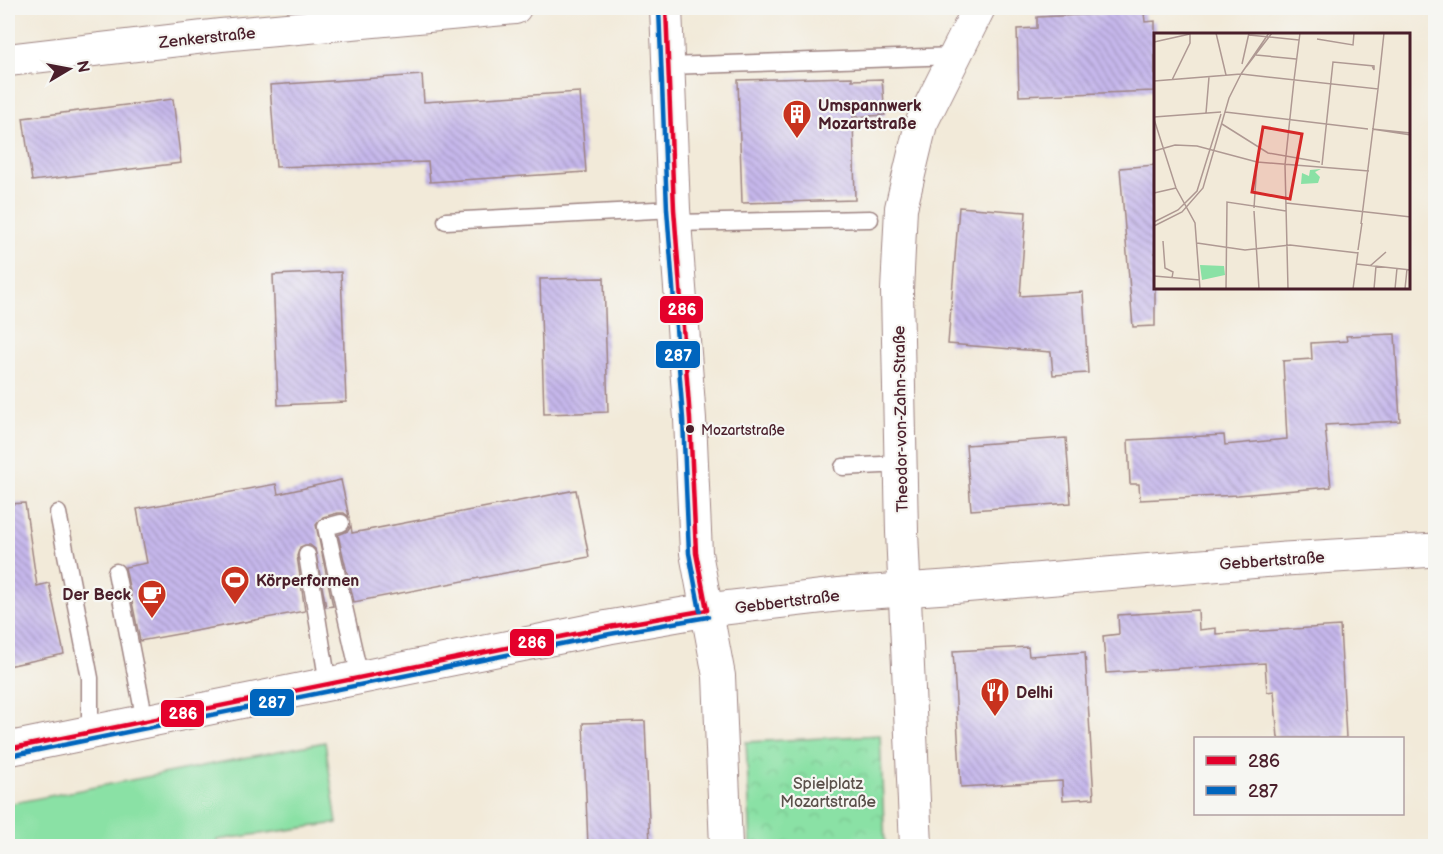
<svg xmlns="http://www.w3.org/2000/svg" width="1443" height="854" viewBox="0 0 1443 854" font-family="'Balsamiq Sans',sans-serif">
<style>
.grass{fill:#8ae1a5;stroke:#6a8068;stroke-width:1.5}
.park{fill:url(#park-crowns);stroke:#6a8068;stroke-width:1.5}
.building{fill:url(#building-back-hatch)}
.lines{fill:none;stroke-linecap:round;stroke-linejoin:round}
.service-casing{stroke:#9e8482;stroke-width:19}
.minor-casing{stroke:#9e8482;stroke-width:34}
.tertiary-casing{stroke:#9e8482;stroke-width:35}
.service{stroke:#fff;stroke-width:16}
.minor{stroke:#fff;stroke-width:32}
.tertiary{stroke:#fff;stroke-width:33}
.bus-1-casing{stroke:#f6f6f2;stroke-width:9}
.bus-2-casing{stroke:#f6f6f2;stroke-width:9}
.bus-1{stroke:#e4002b;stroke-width:4.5}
.bus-2{stroke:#0065bd;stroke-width:4.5}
.bus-dot{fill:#4a1f2b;stroke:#f6f6f2;stroke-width:2}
.labels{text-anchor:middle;stroke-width:4.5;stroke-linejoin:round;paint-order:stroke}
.bus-label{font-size:14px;fill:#4a1f2b;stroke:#f6f6f2;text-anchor:start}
.street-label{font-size:16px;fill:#4a1f2b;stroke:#f6f6f2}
.poi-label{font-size:16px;font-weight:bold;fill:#4a1f2b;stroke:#f6f6f2;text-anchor:start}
.park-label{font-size:16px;fill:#5a504a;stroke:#f6f6f2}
.inset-road{fill:none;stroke:#af9993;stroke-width:1.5}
.view{fill:#d62828;fill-opacity:0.15;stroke:#d62828;stroke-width:3}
.inset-edge{fill:none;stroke:#4a1f2b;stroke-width:3}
.line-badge{stroke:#f6f6f2;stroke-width:2}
.badge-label{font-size:16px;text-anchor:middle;font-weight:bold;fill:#fff}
</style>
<defs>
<pattern id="park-crowns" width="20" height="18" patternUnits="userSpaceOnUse" patternTransform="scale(1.5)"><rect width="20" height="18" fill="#8ae1a5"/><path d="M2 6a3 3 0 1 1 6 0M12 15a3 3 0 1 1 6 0" fill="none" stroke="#79c18e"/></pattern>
<pattern id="building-back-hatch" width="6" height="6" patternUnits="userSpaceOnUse" patternTransform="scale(1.5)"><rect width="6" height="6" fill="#c6b8ec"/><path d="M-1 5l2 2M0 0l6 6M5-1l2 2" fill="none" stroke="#a395bf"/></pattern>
</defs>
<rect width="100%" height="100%" fill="#f6f6f2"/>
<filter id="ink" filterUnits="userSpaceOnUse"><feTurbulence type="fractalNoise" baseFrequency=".0167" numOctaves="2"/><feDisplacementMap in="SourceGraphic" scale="12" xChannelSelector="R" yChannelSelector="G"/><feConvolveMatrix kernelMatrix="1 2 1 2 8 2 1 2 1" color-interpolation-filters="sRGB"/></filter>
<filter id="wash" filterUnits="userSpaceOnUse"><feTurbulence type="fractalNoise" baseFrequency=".008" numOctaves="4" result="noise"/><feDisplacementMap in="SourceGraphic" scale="24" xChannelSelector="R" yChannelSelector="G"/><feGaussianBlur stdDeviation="1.35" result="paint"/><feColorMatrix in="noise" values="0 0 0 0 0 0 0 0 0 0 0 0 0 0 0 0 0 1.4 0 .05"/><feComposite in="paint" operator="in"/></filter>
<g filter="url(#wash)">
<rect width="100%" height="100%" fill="#f2ead9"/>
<path class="grass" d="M325 742 337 823 217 840V846H8V804Z"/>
<path class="park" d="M880 735 885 846H751L746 742Z"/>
<g id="blocks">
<g class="building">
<path d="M1144 12 1145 22 1155 21V91L1019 96 1017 29 1037 28V17Z"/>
<path d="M422 75 424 102 580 92 586 172 430 182 428 162 276 167 270 85Z"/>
<path d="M852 77V80L882 79 885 115 853 117 855 200 742 203 738 80Z"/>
<path d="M173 99 181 163 32 181 23 118Z"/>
<path d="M1155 165V326L1133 327 1120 168Z"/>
<path d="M959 207 1026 212 1020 296 1083 292 1088 373 1053 375 1051 352 948 344Z"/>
<path d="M341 272 346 402 278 405 273 275Z"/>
<path d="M604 278 608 412 544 414 540 279Z"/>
<path d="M1395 334 1400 421 1325 425 1331 487 1238 495 1140 500 1139 484H1130L1128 440 1224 435 1225 445 1287 439 1283 361 1312 359 1311 343 1347 341 1346 336Z"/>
<path d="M1066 438 1071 503 971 510 966 445Z"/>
<path d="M341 480 349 517 344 513H338L323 517 316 525 333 606 326 607 315 549 310 545H305L300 547 297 556 305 611 140 641 125 567 147 563 137 509 276 484 278 494Z"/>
<path d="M576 490 589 557 354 602 338 535 348 531 351 526 352 533Z"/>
<path d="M25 503 37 586 49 583 64 654 8 666V504Z"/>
<path d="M1198 610 1199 630 1216 628V634L1340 626 1346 738H1278L1274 691 1267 692 1265 663 1106 673 1103 636 1119 634 1118 615Z"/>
<path d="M1028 647 1029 656 1085 652 1094 798 1063 800 1062 781 961 787 953 651Z"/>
<path d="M645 721 650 846H588L583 723Z"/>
</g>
</g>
</g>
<g filter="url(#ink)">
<use href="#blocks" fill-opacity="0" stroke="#9e8482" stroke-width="1.5"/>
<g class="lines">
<g class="service-casing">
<g id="service">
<path d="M668 66 955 56"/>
<path d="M446 221 674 209"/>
<path d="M675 223 870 219"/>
<path d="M843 467 901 464"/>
<path d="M58 513 90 678V732"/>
<path d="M341 523 326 527 360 678"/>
<path d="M307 555 328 684"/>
<path d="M116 572 145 721"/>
</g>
</g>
<g class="minor-casing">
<g id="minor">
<path d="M666 8 674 209 690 419 696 553 719 676 726 846"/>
<path d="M8 60 221 35 515 8"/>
<path d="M916 846 902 532 897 291 901 208 921 124 979 8"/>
</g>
</g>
<g class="tertiary-casing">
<path id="tertiary" d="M8 749 609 627 707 610 844 594 961 586 1285 559 1436 550"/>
</g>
<use href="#service" class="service"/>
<use href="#minor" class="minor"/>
<use href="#tertiary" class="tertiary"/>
<g class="bus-1-casing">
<g id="bus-1">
<path d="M666 8 674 209 690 419 696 553 707 610"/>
<path d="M8 749 609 627 707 610"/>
</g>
</g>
<g class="bus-2-casing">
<g id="bus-2">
<path d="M659 8 667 209 683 419 689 553 700 611"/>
<path d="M9 756 610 634 708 617"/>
</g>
</g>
<use href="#bus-1" class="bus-1"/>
<use href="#bus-2" class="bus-2"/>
</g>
</g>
<defs>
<g id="building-pin" transform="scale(1.5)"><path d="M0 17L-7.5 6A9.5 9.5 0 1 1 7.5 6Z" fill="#c8321e" stroke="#f6f6f2"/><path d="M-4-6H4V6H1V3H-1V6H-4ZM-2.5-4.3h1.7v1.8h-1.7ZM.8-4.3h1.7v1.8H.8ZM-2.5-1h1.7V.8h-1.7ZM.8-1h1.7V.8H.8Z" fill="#fff"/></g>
<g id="stadium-pin" transform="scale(1.5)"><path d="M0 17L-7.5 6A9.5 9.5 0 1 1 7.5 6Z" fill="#c8321e" stroke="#f6f6f2"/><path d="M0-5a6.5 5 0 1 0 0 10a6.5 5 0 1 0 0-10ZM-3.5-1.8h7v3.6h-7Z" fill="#fff"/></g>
<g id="cafe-pin" transform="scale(1.5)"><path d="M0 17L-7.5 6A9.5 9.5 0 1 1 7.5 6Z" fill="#c8321e" stroke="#f6f6f2"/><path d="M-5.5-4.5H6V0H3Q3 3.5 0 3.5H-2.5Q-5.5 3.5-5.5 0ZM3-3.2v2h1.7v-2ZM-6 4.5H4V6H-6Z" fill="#fff"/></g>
<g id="restaurant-pin" transform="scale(1.5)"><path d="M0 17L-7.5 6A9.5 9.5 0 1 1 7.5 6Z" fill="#c8321e" stroke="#f6f6f2"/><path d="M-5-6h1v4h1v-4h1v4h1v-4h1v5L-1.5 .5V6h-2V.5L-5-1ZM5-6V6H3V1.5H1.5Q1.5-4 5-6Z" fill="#fff"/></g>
</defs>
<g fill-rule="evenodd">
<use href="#building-pin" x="797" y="114"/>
<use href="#stadium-pin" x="235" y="580"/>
<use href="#cafe-pin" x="152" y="594"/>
<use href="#restaurant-pin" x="995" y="692"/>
</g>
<circle class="bus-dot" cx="690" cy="429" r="5"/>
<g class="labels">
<g class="bus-label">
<text x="701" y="435">Mozartstraße</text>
</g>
<g class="street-label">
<text transform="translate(207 37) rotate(-6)" y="6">Zenkerstraße</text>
<text transform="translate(900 419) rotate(-91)" y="6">Theodor-von-Zahn-Straße</text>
<text transform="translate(1272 560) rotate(-4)" y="6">Gebbertstraße</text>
<text transform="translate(787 601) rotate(-7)" y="6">Gebbertstraße</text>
</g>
<g class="poi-label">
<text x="818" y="111">Umspannwerk<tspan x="818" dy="18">Mozartstraße</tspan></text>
<text x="256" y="586">Körperformen</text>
<text x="131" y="600" text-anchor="end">Der Beck</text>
<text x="1016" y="698">Delhi</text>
</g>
<g class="park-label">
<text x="828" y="789">Spielplatz<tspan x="828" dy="18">Mozartstraße</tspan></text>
</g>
</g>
<g transform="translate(1154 33)">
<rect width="256" height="256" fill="#f2ead9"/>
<path d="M167 136 161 139 166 144 164 150 147 151 148 140 155 143 156 137Z" fill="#8ae1a5"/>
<path d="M46 232 70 233 71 242 48 247Z" fill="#8ae1a5"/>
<path class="inset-road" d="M62 0 72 42M95 2 145 7M163 6 199 12 200 0M0 9 36 1M102 22 142 26M88 31 95 0M92 34 118 0M87 41 224 56 230 0M18 47 36 10V0M140 47 146 0M0 48 87 41 115 0M71 79 214 96M52 80 55 44M0 84 67 79M0 86 22 155 41 190 46 256M68 91 114 120 166 129M218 96 257 102M218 96 257 100M0 118 21 112 43 113 103 129 215 138M168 132 179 29 220 33V37L218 33M0 160 22 155M132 170 257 184M100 175 103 129M100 178 105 256M0 189 24 177 43 158 67 81M207 191 224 56M0 193 28 179 49 155 75 65 87 41M9 208 11 235 19 239 18 245M43 210 91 217 136 212 204 220M204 217 208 190M202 231 257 237M216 233 232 219M0 243 46 247M72 256 73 169 132 178M109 256H182M134 256 131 132 140 47M199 256 204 219M220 256 222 233M241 256 243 235M251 256 253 236"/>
<path class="view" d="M109 94 148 101 136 166 98 159Z"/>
<rect width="256" height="256" class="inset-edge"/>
</g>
<g class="line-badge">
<rect x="659" y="295" width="45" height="29" rx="6" fill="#e4002b"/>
<rect x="655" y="340" width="46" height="29" rx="6" fill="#0065bd"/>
<rect x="509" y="628" width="46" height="29" rx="6" fill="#e4002b"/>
<rect x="249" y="688" width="46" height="29" rx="6" fill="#0065bd"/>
<rect x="160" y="699" width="45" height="29" rx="6" fill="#e4002b"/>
</g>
<g class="badge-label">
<text x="682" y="315">286</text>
<text x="678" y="361">287</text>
<text x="532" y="648">286</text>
<text x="272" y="708">287</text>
<text x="183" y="719">286</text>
</g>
<rect width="1443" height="854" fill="none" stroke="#f6f6f2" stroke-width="30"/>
<rect x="1194" y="737" width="210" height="78" fill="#f6f6f2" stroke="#b1a0a2" stroke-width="1.5"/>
<rect x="1206" y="756" width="30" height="9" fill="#e4002b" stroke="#b1a0a2" stroke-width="1.5"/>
<text x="1248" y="767" font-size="18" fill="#4a1f2b">286</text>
<rect x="1206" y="786" width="30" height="9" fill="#0065bd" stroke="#b1a0a2" stroke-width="1.5"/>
<text x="1248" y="797" font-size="18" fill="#4a1f2b">287</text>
<g transform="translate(69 69) rotate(80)" stroke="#f6f6f2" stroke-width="4.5" paint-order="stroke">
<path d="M0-4.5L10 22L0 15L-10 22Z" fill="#4a1f2b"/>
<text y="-9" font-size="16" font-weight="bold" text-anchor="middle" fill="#4a1f2b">N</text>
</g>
</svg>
